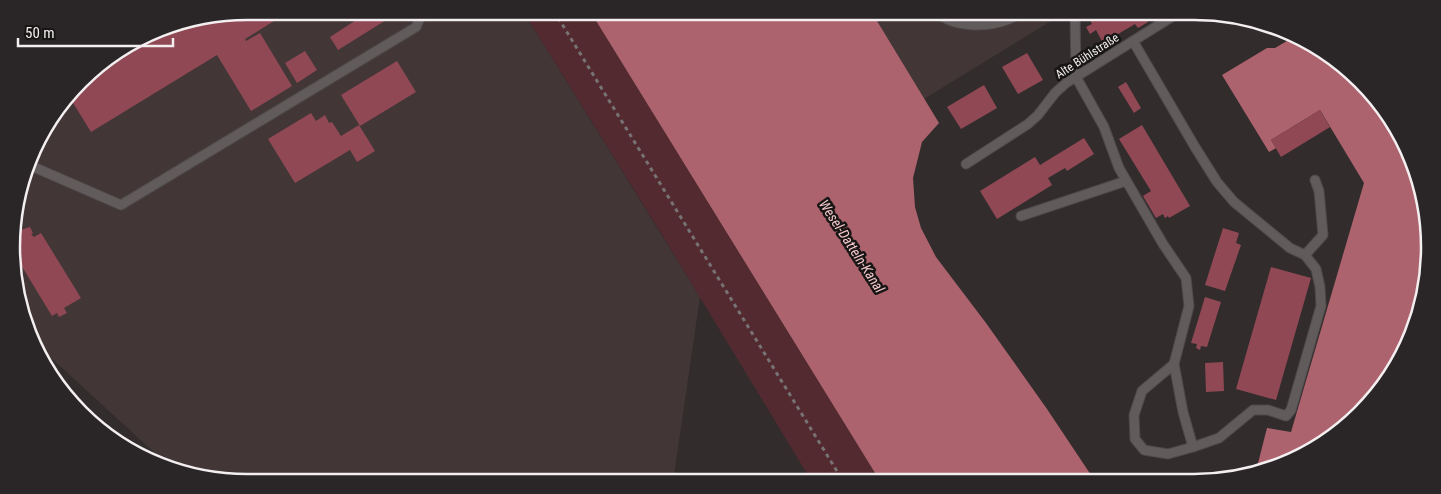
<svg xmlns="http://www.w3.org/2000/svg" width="1441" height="494" viewBox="0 0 1441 494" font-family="'Roboto Condensed',sans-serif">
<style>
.built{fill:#423637}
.green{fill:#532a30}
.water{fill:#ad636d}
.building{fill:#904954}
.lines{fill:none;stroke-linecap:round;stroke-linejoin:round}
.service-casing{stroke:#4e494a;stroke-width:11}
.path{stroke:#777273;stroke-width:3;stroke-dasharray:4 4;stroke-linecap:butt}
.service{stroke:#615b5c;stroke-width:9}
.labels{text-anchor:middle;stroke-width:5;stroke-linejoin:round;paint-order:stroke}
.street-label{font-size:12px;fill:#f3eff0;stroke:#181515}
.water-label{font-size:14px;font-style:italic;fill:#f4c8cc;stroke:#181515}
.rim{fill:none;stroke:#f3eff0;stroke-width:2.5}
</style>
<rect width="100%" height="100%" fill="#322c2d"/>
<g class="built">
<path d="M247 11H523L700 297 673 482 247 483 186 475 170 467 36 344 19 308 13 217 36 142 91 70Z"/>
<path d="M871 11H1067L924 99Z"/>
</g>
<path class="green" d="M523 11H590L880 481 812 482 661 233Z"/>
<g class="water">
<path d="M590 11H871L939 123 922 142 913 178 915 207 921 228 936 257 986 323 1047 409 1095 481H880Z"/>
<path d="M1292 38 1337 60 1398 129 1428 216 1422 308 1398 365 1350 424 1298 459 1256 471 1267 428 1291 432 1364 183 1320 110 1271 140 1276 148 1269 152 1222 75 1267 48H1275Z"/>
</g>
<g class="building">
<path d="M247 11H290L245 39 246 41 260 33 292 86 251 111 217 55 91 132 70 98 91 70 157 29Z"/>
<path d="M370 11H387L391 17 338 50 330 37Z"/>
<path d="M871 11H885L875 18Z"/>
<path d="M1105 11H1155L1146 17 1148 22 1138 28 1135 24 1103 43 1096 30 1090 34 1086 27 1092 24 1090 20Z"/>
<path d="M305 51 317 70 297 83 285 63Z"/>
<path d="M1027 53 1043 80 1018 94 1002 67Z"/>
<path d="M397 61 416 92 360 126 341 95Z"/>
<path d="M1126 82 1141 108 1134 113 1118 87Z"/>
<path d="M984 85 997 108 961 129 947 107Z"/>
<path d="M1320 110 1330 127 1281 157 1271 140Z"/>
<path d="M311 113 316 121 325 115 329 123 332 122 341 136 359 125 375 151 357 162 350 150 295 183 268 139Z"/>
<path d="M1142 125 1190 206 1169 218 1168 216 1165 218 1163 214 1156 218 1143 196 1151 191 1119 139Z"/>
<path d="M1084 138 1094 154 1067 171 1065 168 1048 178 1052 185 997 219 980 191 1035 157 1040 165Z"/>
<path d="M30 227 33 233 31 234 34 237 41 233 81 298 64 308 67 313 59 317 57 313 52 316 18 260 22 257 15 246 14 232Z"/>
<path d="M1223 228 1239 233 1236 243 1241 245 1225 291 1205 285Z"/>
<path d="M1271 267 1311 278 1276 400 1236 389Z"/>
<path d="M1205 297 1221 302 1207 347 1201 346 1200 350 1196 348 1197 344 1191 343Z"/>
<path d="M1223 362 1224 391 1206 392 1205 363Z"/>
</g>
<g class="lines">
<g class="service-casing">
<g id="service">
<path d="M935 11C953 28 987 28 1009 19 1014 17 1019 14 1023 11"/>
<path d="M1075 11 1076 77 1104 127 1119 168 1163 244 1186 278 1189 306 1174 364 1183 412 1193 447"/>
<path d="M1133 41 1195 147 1217 182 1234 202 1290 248 1305 255 1316 269 1320 287 1321 306 1291 410 1286 416 1268 410H1253L1219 438 1193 447 1168 454 1144 450 1135 439 1134 415 1142 391 1174 364"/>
<path d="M966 164 1028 124 1038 115 1055 93 1066 83 1181 11"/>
<path d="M29 165 121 205 416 27 423 11"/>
<path d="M1021 216 1126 181"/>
<path d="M1305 255 1323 235 1319 191 1315 180"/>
</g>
</g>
<path class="path" d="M554 11 843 481"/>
<use href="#service" class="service"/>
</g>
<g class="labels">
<g class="street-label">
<text transform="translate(1087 56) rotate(-33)" y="4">Alte Bühlstraße</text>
</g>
<g class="water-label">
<text transform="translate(852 246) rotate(57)" y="5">Wesel-Datteln-Kanal</text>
</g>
</g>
<path d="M0 0H1441V494H0ZM247 20H1194A227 227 0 0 1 1421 247V247A227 227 0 0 1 1194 474H247A227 227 0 0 1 20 247V247A227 227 0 0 1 247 20Z" fill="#2a2627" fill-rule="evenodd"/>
<path class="rim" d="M247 20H1194A227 227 0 0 1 1421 247V247A227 227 0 0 1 1194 474H247A227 227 0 0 1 20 247V247A227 227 0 0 1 247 20Z"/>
<path d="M18 38v8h155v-8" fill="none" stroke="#f3eff0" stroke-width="2.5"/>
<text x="25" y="38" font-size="15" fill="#f3eff0" stroke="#181515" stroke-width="4" paint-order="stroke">50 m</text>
</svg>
